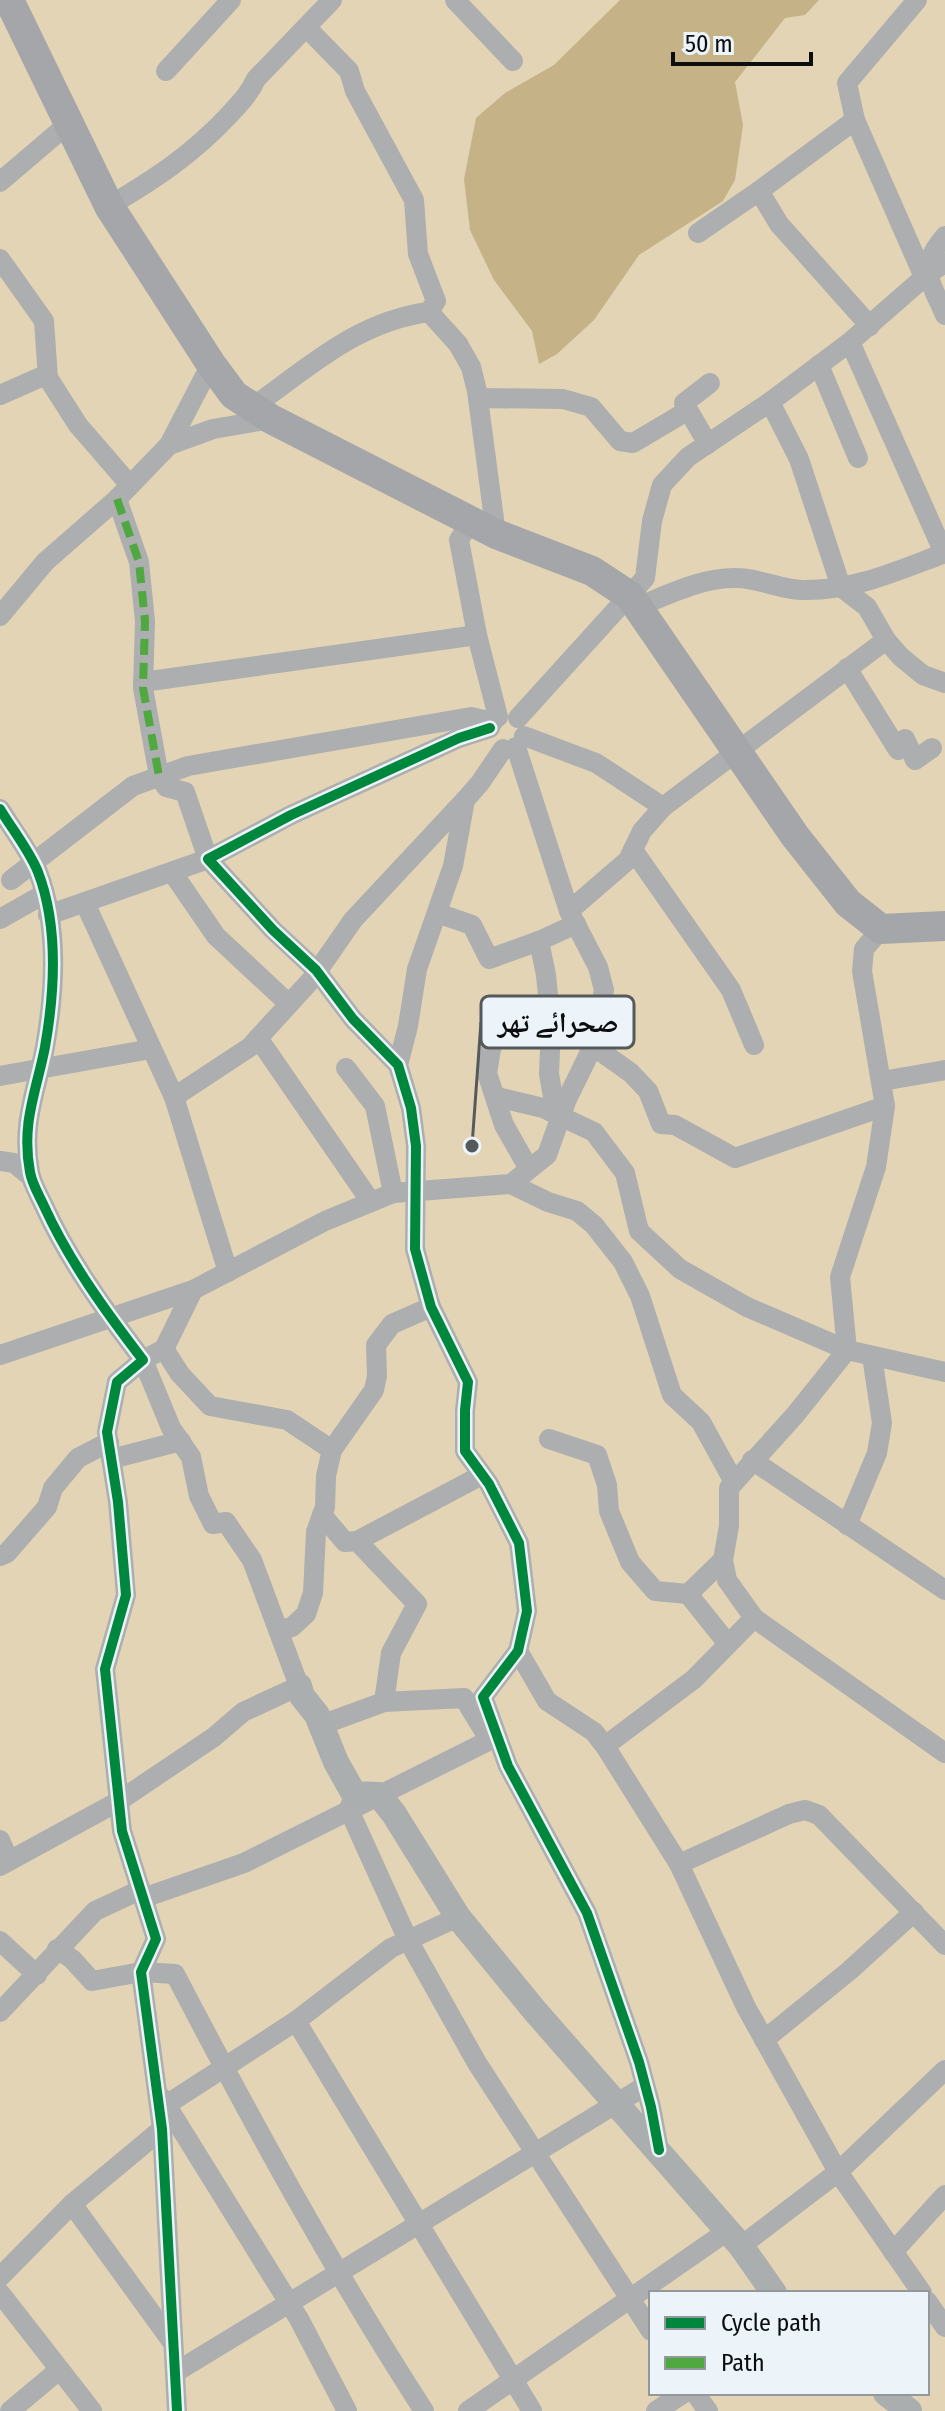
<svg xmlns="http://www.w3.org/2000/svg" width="945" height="2411" viewBox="0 0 945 2411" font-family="'Fira Sans Condensed','Noto Naskh Arabic',sans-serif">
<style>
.green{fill:#e2d4b4;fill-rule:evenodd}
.water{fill:#c5b287}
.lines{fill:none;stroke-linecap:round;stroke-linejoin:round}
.street{stroke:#acaeaf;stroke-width:20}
.secondary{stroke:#abaeaf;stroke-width:26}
.primary{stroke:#a5a6a9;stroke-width:30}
.quiet{stroke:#50a841;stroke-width:8;stroke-dasharray:16 8;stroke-linecap:butt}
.cycleway-casing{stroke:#ecf4fa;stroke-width:15}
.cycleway{stroke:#00873e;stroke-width:10}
.leader{fill:none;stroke:#56595c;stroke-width:3}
.callout-dot{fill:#56595c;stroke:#ecf4fa;stroke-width:3}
.callout{fill:#ecf4fa;stroke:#56595c;stroke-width:3}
.callout-label{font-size:28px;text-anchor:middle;font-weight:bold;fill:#0b0d0f}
</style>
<rect width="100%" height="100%" fill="#e2e6ea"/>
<path class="green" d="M0 0H945V2411H0ZM651 2293H927V2393H651Z"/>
<path class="water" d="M620 0H819L805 15 785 18 735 82 743 125 735 180 723 201 639 255 594 320 557 354 539 364 532 331 494 280 470 230 464 179 476 118 505 93 554 65Z"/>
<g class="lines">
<g class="street">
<path d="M455 0 513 61"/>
<path d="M307 28 349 71 355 91 414 200 418 254 436 301 429 312 458 344 471 367 477 391 496 534"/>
<path d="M166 71 231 0"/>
<path d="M855 120 924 277"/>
<path d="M0 182 68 124"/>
<path d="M759 191 779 224 870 326"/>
<path d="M109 206C155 179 193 154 230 114 240 103 250 93 256 79L332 0"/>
<path d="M698 233 759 191 855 120 847 83 917 0"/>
<path d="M945 236C917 268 930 280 945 315"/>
<path d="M0 259 44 321 48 378"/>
<path d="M850 342 944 553"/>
<path d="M819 365 858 458"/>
<path d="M0 395 41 377 48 378 78 425 129 484"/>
<path d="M478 398 563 399 591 407 620 441 633 443 687 411"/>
<path d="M770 402 799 459 841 587 867 607 886 640 901 657 923 675 945 683"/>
<path d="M253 407C309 367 358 321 429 312"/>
<path d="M708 444 684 403 710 383"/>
<path d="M169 445 213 429 271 419"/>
<path d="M471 521 459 540 477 635 498 717"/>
<path d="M637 607C668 595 702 577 737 578 759 578 781 590 803 590 854 591 899 570 945 553"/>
<path d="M0 616 45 562 117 499 169 445 211 364"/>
<path d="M847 668 898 750 905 739 915 760 932 748"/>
<path d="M143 682 477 635"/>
<path d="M518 718 645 578 652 521 662 485 688 457 770 402 850 342 929 273 945 263"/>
<path d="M490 728 459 738 291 815 208 859 273 930 316 970 353 1019 398 1065 411 1108 416 1146 415 1249 431 1307 468 1382 465 1410V1451L489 1484 519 1543 527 1611 518 1651 483 1697 508 1766 587 1913 639 2062 651 2107 659 2150"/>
<path d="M524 736 596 763 663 807"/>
<path d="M0 809C12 829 29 850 38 872 59 927 55 990 45 1047 36 1093 21 1123 30 1172 32 1184 39 1195 44 1206 69 1261 106 1312 143 1360L117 1382 107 1432 118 1502 126 1595 105 1669 122 1831 156 1939 141 1972 162 2129 177 2411"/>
<path d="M633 850 731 990 754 1045"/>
<path d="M172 872 216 936 289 1004"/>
<path d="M11 880 133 786 188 766 471 717 493 722"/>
<path d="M85 903 174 1097 228 1272"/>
<path d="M569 911 628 860 642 831 663 807 886 640"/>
<path d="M437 913 472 925 489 959 539 941 576 924"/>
<path d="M48 915 208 859 185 792 166 787 159 776 143 688 145 621 139 562 117 499"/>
<path d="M0 919 44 894"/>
<path d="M881 929 864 949 862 971 885 1106 876 1167 840 1277 847 1350 945 1372"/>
<path d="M539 941 546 975 551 1026 549 1074 556 1114"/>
<path d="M495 1025 487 1073 504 1125 529 1169"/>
<path d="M258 1038 371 1202"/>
<path d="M593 1046 631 1073 648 1091 661 1124 675 1125 735 1158 885 1106"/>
<path d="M398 1065 408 1026 417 969 453 866 465 800 480 783 503 749"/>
<path d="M346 1068 375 1106 393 1193"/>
<path d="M0 1076 151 1049"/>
<path d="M882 1081 945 1070"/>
<path d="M174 1097 250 1047 312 979 353 920 465 800"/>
<path d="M497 1097 543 1108 594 1132 625 1173 639 1231 680 1269 747 1307 847 1350 795 1415 729 1488V1526L723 1560 727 1580 754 1618 945 1753"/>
<path d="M0 1161 14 1163 30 1176"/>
<path d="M511 1184 547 1155 567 1099 593 1046 604 990 598 967 569 911 516 747"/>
<path d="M164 1349 180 1374 210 1406 287 1420 332 1450"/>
<path d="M0 1355 193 1290 325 1221 393 1193 511 1184 548 1202 577 1211 594 1225 623 1262 640 1296 672 1395 701 1422 734 1482"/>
<path d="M549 1439 597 1455 607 1485 609 1511 630 1562 655 1591 688 1594 723 1560"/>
<path d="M111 1459 181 1441"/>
<path d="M752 1460 945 1590"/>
<path d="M322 1515 345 1542 357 1541 417 1604 391 1653 384 1702"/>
<path d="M847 1525 877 1453 882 1423 872 1356"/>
<path d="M357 1541 482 1475"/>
<path d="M0 1556 7 1553 47 1507 53 1488 78 1458 109 1442"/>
<path d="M688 1594 728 1644"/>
<path d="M279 1630 292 1627 306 1614 313 1593 316 1532 325 1507 326 1476 332 1450 374 1390 377 1376 376 1345 392 1324 431 1307"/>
<path d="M518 1651 547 1701 594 1732 605 1746 679 1864 746 2007 838 2172 922 2293"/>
<path d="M321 1725 384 1702 464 1698 487 1736"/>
<path d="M605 1746 694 1679 754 1618"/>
<path d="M354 1794 349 1810 408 1940 477 2063 651 2331"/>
<path d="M0 1840 9 1861"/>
<path d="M679 1864 789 1814 805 1810 819 1815 945 1945"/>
<path d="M0 1866 119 1801 214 1737 243 1712 299 1686 252 1560 226 1522 213 1524 199 1496 191 1457 171 1428 143 1360 164 1349 193 1290"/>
<path d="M143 1898 244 1863 490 1740 497 1739"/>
<path d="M0 1941 37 1975"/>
<path d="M57 1949 72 1959 92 1981 141 1972 175 1974C252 2122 333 2270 424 2411"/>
<path d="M0 2012 95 1911 140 1890"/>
<path d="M296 2021 532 2411"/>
<path d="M764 2040 849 1971 914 1912"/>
<path d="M162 2098 299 2319 347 2411"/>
<path d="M166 2105 296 2021 391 1948 458 1917"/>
<path d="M72 2204 173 2343"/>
<path d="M741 2246 838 2172 945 2070"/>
<path d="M893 2252 945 2195"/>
<path d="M0 2277 72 2204 162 2129"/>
<path d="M0 2293 92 2411"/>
<path d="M927 2301 945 2327"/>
<path d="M176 2372 645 2086"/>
<path d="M695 2393 708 2411"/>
<path d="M10 2411 59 2370"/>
<path d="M468 2411 726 2232"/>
<path d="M656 2411 684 2393"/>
</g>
<g class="secondary">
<path d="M299 1686 302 1696 317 1715 336 1762 354 1794 379 1795 394 1814 458 1917 535 2011 741 2246 774 2293"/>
<path d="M886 2393 909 2411"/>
</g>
<path class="primary" d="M9 0 109 206 211 364 234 395 271 419 496 534 592 571 630 596 795 836 848 903 881 929 945 926"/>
<path class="quiet" d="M117 499 139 562 145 621 143 688 159 776"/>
<g class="cycleway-casing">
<g id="cycleway">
<path d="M490 728 459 738 291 815 208 859 273 930 316 970 353 1019 398 1065 411 1108 416 1146 415 1249 431 1307 468 1382 465 1410V1451L489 1484 519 1543 527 1611 518 1651 483 1697 508 1766 587 1913 639 2062 651 2107 659 2150"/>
<path d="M0 809C12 829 29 850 38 872 59 927 55 990 45 1047 36 1093 21 1123 30 1172 32 1184 39 1195 44 1206 69 1261 106 1312 143 1360L117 1382 107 1432 118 1502 126 1595 105 1669 122 1831 156 1939 141 1972 162 2129 177 2411"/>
</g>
</g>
<use href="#cycleway" class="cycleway"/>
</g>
<path class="leader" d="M472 1146L481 1022"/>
<circle class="callout-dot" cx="472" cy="1146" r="8"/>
<rect class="callout" x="481" y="996" width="153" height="52" rx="8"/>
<g class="callout-label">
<text x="558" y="1032">صحرائے تھر</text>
</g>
<rect x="649" y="2291" width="280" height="104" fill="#ecf4fa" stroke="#92989c" stroke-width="2"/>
<rect x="665" y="2317" width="40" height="12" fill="#00873e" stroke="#92989c" stroke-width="2"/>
<text x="721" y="2331" font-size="24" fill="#0b0d0f">Cycle path</text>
<rect x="665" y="2357" width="40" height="12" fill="#50a841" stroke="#92989c" stroke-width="2"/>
<text x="721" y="2371" font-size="24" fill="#0b0d0f">Path</text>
<path d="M673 52v12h138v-12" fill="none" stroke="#0b0d0f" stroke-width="4"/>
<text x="685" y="52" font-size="24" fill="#0b0d0f" stroke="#ecf4fa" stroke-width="6" paint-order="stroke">50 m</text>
</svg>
